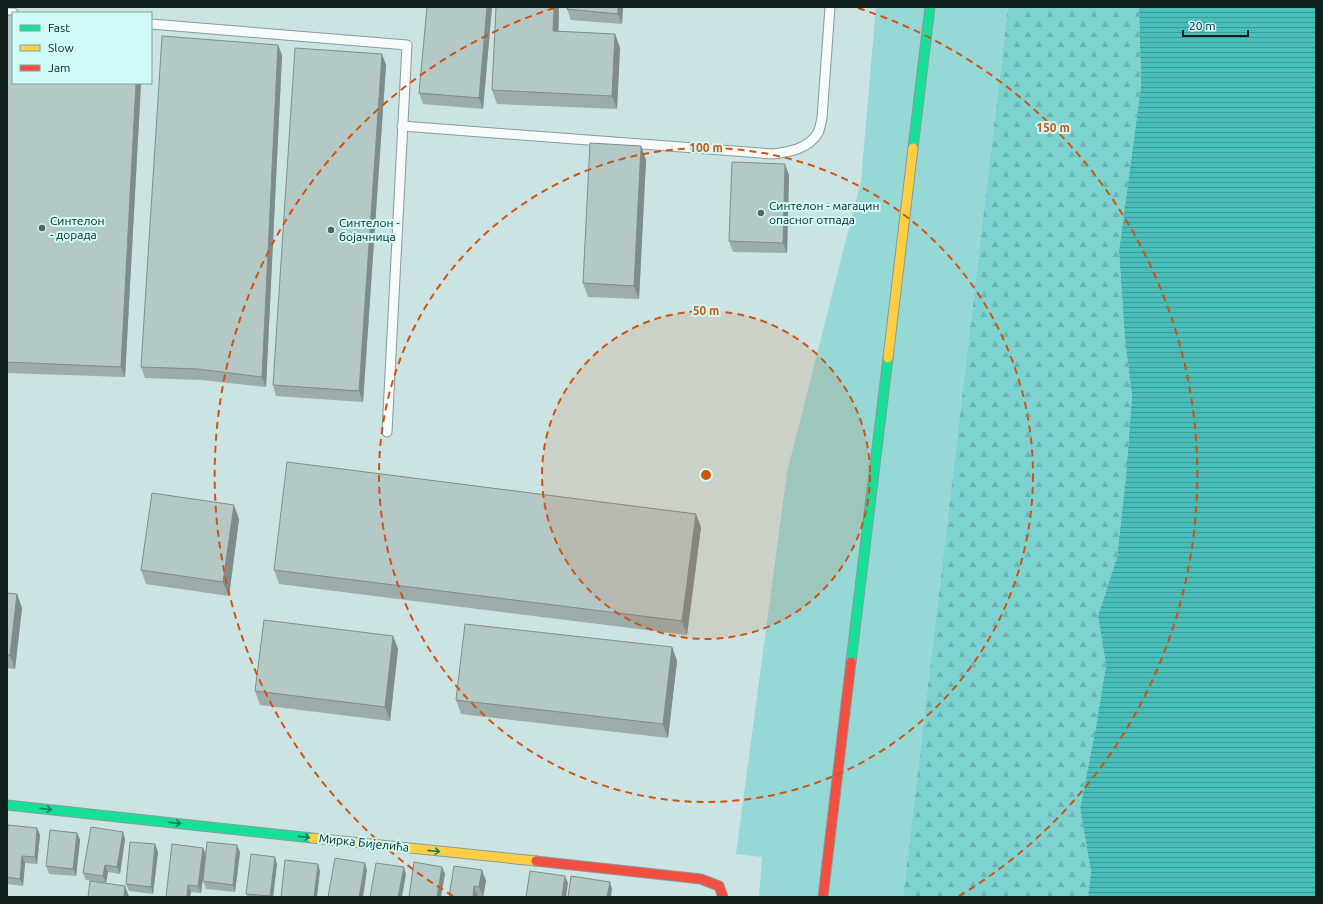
<svg xmlns="http://www.w3.org/2000/svg" width="1323" height="904" viewBox="0 0 1323 904" font-family="Ubuntu,sans-serif">
<style>
.green{fill:#96d8d5}
.forest{fill:url(#forest-firs)}
.water{fill:url(#water-rules)}
.lines{fill:none;stroke-linecap:round;stroke-linejoin:round}
.lane-casing{stroke:#879a99;stroke-width:11}
.fast-casing{stroke:#879a99;stroke-width:11}
.slow-casing{stroke:#879a99;stroke-width:11}
.jam-casing{stroke:#879a99;stroke-width:11}
.lane{stroke:#f7fbfb;stroke-width:9}
.fast{stroke:#16e098;stroke-width:9}
.slow{stroke:#ffcf43;stroke-width:9}
.jam{stroke:#f24e42;stroke-width:9}
.wall{fill:#9bacaa}
.shaded-wall{fill:#7e8c8b}
.building{fill:#b4c8c6;stroke:#7e8c8b}
.oneway{stroke:#12805b}
.ring{fill:none;stroke:#d2530e;stroke-width:2;stroke-dasharray:7 5}
.poi-dot{fill:#506463;stroke:#cefaf7;stroke-width:1.5}
.labels{text-anchor:middle;stroke-width:4;stroke-linejoin:round;paint-order:stroke}
.poi-label{font-size:12px;fill:#0e1f1e;stroke:#cefaf7;text-anchor:start}
.street-label{font-size:12px;fill:#0e1f1e;stroke:#cefaf7}
.centre{fill:#d2530e;stroke:#cefaf7;stroke-width:2}
.ring-label{font-size:12px;text-anchor:middle;font-weight:bold;fill:#d2530e;stroke:#cefaf7;stroke-width:4;stroke-linejoin:round;paint-order:stroke}
</style>
<defs>
<pattern id="forest-firs" width="22" height="20" patternUnits="userSpaceOnUse"><rect width="22" height="20" fill="#7dd3d0"/><path d="M5 1l3.5 6h-7zM16 11l3.5 6h-7z" fill="#6bb5b2"/></pattern>
<pattern id="water-rules" width="6" height="5" patternUnits="userSpaceOnUse"><rect width="6" height="5" fill="#4abebb"/><path d="M0 2.5h6" fill="none" stroke="#3c9a97"/></pattern>
</defs>
<rect width="100%" height="100%" fill="#cbe3e2"/>
<path class="green" d="M876 7H1008L903 897H759L762 857 736 854 787 472 861 181Z"/>
<path class="forest" d="M1008 7H1139L1141 86 1119 251 1125 339 1132 396 1126 476 1117 557 1098 616 1106 665 1096 727 1080 808 1091 872 1088 897H903Z"/>
<path class="water" d="M1139 7H1316V897H1088L1091 872 1080 808 1096 727 1106 665 1098 616 1117 557 1126 476 1132 396 1125 339 1119 251 1141 86Z"/>
<g class="lines">
<g class="lane-casing">
<g id="lane">
<path d="M7 13H13"/>
<path d="M151 24 407 45 387 432"/>
<path d="M402 126 773 154C789 152 808 149 818 133 820 129 821 122 822 118L830 7"/>
</g>
</g>
<g class="fast-casing">
<g id="fast">
<path d="M913 148 930 7"/>
<path d="M851 662 888 358"/>
<path d="M7 805 312 838"/>
</g>
</g>
<g class="slow-casing">
<g id="slow">
<path d="M888 358 913 148"/>
<path d="M312 838 536 861"/>
</g>
</g>
<g class="jam-casing">
<g id="jam">
<path d="M536 861 701 879 719 886 723 897"/>
<path d="M823 897 851 662"/>
</g>
</g>
<use href="#lane" class="lane"/>
<use href="#fast" class="fast"/>
<use href="#slow" class="slow"/>
<use href="#jam" class="jam"/>
</g>
<g class="wall">
<path d="M492 7 483 109 423 104 419 93Z"/>
<path d="M496 7H559L558 31 615 34 620 48 617 109 497 104 492 90Z"/>
<path d="M623 7 622 24 571 20 567 9Z"/>
<path d="M7 15 13 83H141L125 377 7 373Z"/>
<path d="M278 45 282 55 266 387 202 380 145 378 141 367Z"/>
<path d="M382 54 386 65 363 402 276 396 273 385Z"/>
<path d="M641 146 646 160 639 299 588 297 583 283Z"/>
<path d="M789 175 787 253 733 252 729 241Z"/>
<path d="M239 519 229 596 146 584 141 570Z"/>
<path d="M701 527 687 635 279 584 274 570Z"/>
<path d="M7 593 17 594 22 608 15 669 7 668Z"/>
<path d="M393 636 398 649 390 721 260 705 255 691Z"/>
<path d="M672 647 677 661 668 738 461 714 456 700Z"/>
<path d="M37 828 40 835 37 864 25 863 23 886 7 884V839Z"/>
<path d="M123 832 125 839 120 874 108 872 106 883 125 886 129 897H88L105 883 86 880 83 873Z"/>
<path d="M77 833 80 840 76 876 49 874 46 866Z"/>
<path d="M203 848 206 855 201 893 191 892 190 897H166Z"/>
<path d="M158 852 153 894 129 891 126 884Z"/>
<path d="M240 852 235 892 206 889 203 881Z"/>
<path d="M277 864 273 897H248L246 894Z"/>
<path d="M482 870 486 881 483 897H449Z"/>
</g>
<g class="shaded-wall">
<path d="M487 7H492L483 109 479 98Z"/>
<path d="M554 7H559L558 45 553 31Z"/>
<path d="M618 7H623L622 24 618 14Z"/>
<path d="M615 34 620 48 617 109 612 96Z"/>
<path d="M278 45 282 55 266 387 262 377Z"/>
<path d="M382 54 386 65 363 402 359 391Z"/>
<path d="M136 83H141L125 377 121 367Z"/>
<path d="M641 146 646 160 639 299 634 286Z"/>
<path d="M785 164 789 175 787 253 783 243Z"/>
<path d="M234 505 239 519 229 596 223 582Z"/>
<path d="M696 514 701 527 687 635 682 621Z"/>
<path d="M17 594 22 608 15 669 10 655Z"/>
<path d="M393 636 398 649 390 721 385 707Z"/>
<path d="M672 647 677 661 668 738 663 724Z"/>
<path d="M37 828 40 835 37 864 35 857Z"/>
<path d="M123 832 125 839 120 874 117 867Z"/>
<path d="M77 833 80 840 76 876 73 869Z"/>
<path d="M155 844 158 852 153 894 151 887Z"/>
<path d="M237 845 240 852 235 892 233 885Z"/>
<path d="M203 848 206 855 201 893 198 886Z"/>
<path d="M22 856 25 863 23 886 20 879Z"/>
<path d="M275 857 277 864 273 897H270Z"/>
<path d="M365 863 367 870 363 897H359Z"/>
<path d="M318 864 320 871 317 897H314Z"/>
<path d="M105 865 108 872 106 883 103 876Z"/>
<path d="M404 867 406 874 402 897H398Z"/>
<path d="M442 867 445 874 441 897H437Z"/>
<path d="M482 870 486 881 483 897 479 887Z"/>
<path d="M565 876 568 883 566 897H562Z"/>
<path d="M610 882 612 889 611 897H607Z"/>
<path d="M188 885 191 892 190 897H187Z"/>
<path d="M125 886 129 897H124Z"/>
<path d="M474 886 478 897H473Z"/>
</g>
<g class="building">
<path d="M427 7H487L479 98 419 93Z"/>
<path d="M496 7H554L553 31 615 34 612 96 492 90Z"/>
<path d="M567 7H618V14L567 9Z"/>
<path d="M7 15H13V83H136L121 367 7 362Z"/>
<path d="M162 36 278 45 262 377 198 369 141 367Z"/>
<path d="M295 48 382 54 359 391 273 385Z"/>
<path d="M590 143 641 146 634 286 583 283Z"/>
<path d="M732 162 785 164 783 243 729 241Z"/>
<path d="M287 462 696 514 682 621 274 570Z"/>
<path d="M152 493 234 505 223 582 141 570Z"/>
<path d="M7 593 17 594 10 655H7Z"/>
<path d="M264 620 393 636 385 707 255 691Z"/>
<path d="M465 624 672 647 663 724 456 700Z"/>
<path d="M8 825 37 828 35 857 22 856 20 879 7 877V839Z"/>
<path d="M91 827 123 832 117 867 105 865 103 876 83 873Z"/>
<path d="M50 830 77 833 73 869 46 866Z"/>
<path d="M130 842 155 844 151 887 126 884Z"/>
<path d="M207 842 237 845 233 885 203 881Z"/>
<path d="M172 844 203 848 198 886 188 885 187 897H166Z"/>
<path d="M251 854 275 857 270 896 246 894Z"/>
<path d="M335 858 365 863 359 897H328Z"/>
<path d="M285 860 318 864 314 897H281Z"/>
<path d="M414 862 442 867 437 897H409Z"/>
<path d="M376 863 404 867 398 897H370Z"/>
<path d="M454 866 482 870 479 887 474 886 473 897H449Z"/>
<path d="M530 871 565 876 562 897H526Z"/>
<path d="M571 876 610 882 607 897H568Z"/>
<path d="M90 881 125 886 124 897H88Z"/>
</g>
<defs><path id="oneway-shaft" d="M-6 0H5M1.5-3L5.5 0L1.5 3" fill="none" stroke-width="1.6" stroke-linecap="round" stroke-linejoin="round"/></defs>
<g class="oneway">
<use href="#oneway-shaft" transform="translate(46 809) rotate(6)"/>
<use href="#oneway-shaft" transform="translate(175 823) rotate(6)"/>
<use href="#oneway-shaft" transform="translate(304 837) rotate(6)"/>
<use href="#oneway-shaft" transform="translate(434 851) rotate(6)"/>
</g>
<circle cx="706" cy="475" r="164" fill="#d2530e" fill-opacity=".12"/>
<g class="ring">
<circle cx="706" cy="475" r="164"/>
<circle cx="706" cy="475" r="327"/>
<path d="M453 896A491 491 0 0 1 554 8M858 8A491 491 0 0 1 959 896"/>
</g>
<g class="poi-dot">
<circle cx="761" cy="213" r="4"/>
<circle cx="42" cy="228" r="4"/>
<circle cx="331" cy="230" r="4"/>
</g>
<g class="labels">
<g class="poi-label">
<text x="769" y="210">Синтелон - магацин<tspan x="769" dy="14">опасног отпада</tspan></text>
<text x="50" y="225">Синтелон<tspan x="50" dy="14">- дорада</tspan></text>
<text x="339" y="227">Синтелон -<tspan x="339" dy="14">бојачница</tspan></text>
</g>
<g class="street-label">
<text transform="translate(364 843) rotate(6)" y="4">Мирка Бијелића</text>
</g>
</g>
<circle cx="706" cy="475" r="6" class="centre"/>
<g class="ring-label">
<text x="1053" y="132">150 m</text>
<text x="706" y="152">100 m</text>
<text x="706" y="315">50 m</text>
</g>
<rect width="1323" height="904" fill="none" stroke="#0e1f1e" stroke-width="16"/>
<rect x="12" y="12" width="140" height="72" fill="#cefaf7" stroke="#81a2a0"/>
<rect x="20" y="25" width="20" height="6" fill="#16e098" stroke="#81a2a0"/>
<text x="48" y="32" font-size="12" fill="#0e1f1e">Fast</text>
<rect x="20" y="45" width="20" height="6" fill="#ffcf43" stroke="#81a2a0"/>
<text x="48" y="52" font-size="12" fill="#0e1f1e">Slow</text>
<rect x="20" y="65" width="20" height="6" fill="#f24e42" stroke="#81a2a0"/>
<text x="48" y="72" font-size="12" fill="#0e1f1e">Jam</text>
<path d="M1183 30v6h65v-6" fill="none" stroke="#0e1f1e" stroke-width="2"/>
<text x="1189" y="30" font-size="12" fill="#0e1f1e" stroke="#cefaf7" stroke-width="3" paint-order="stroke">20 m</text>
</svg>
